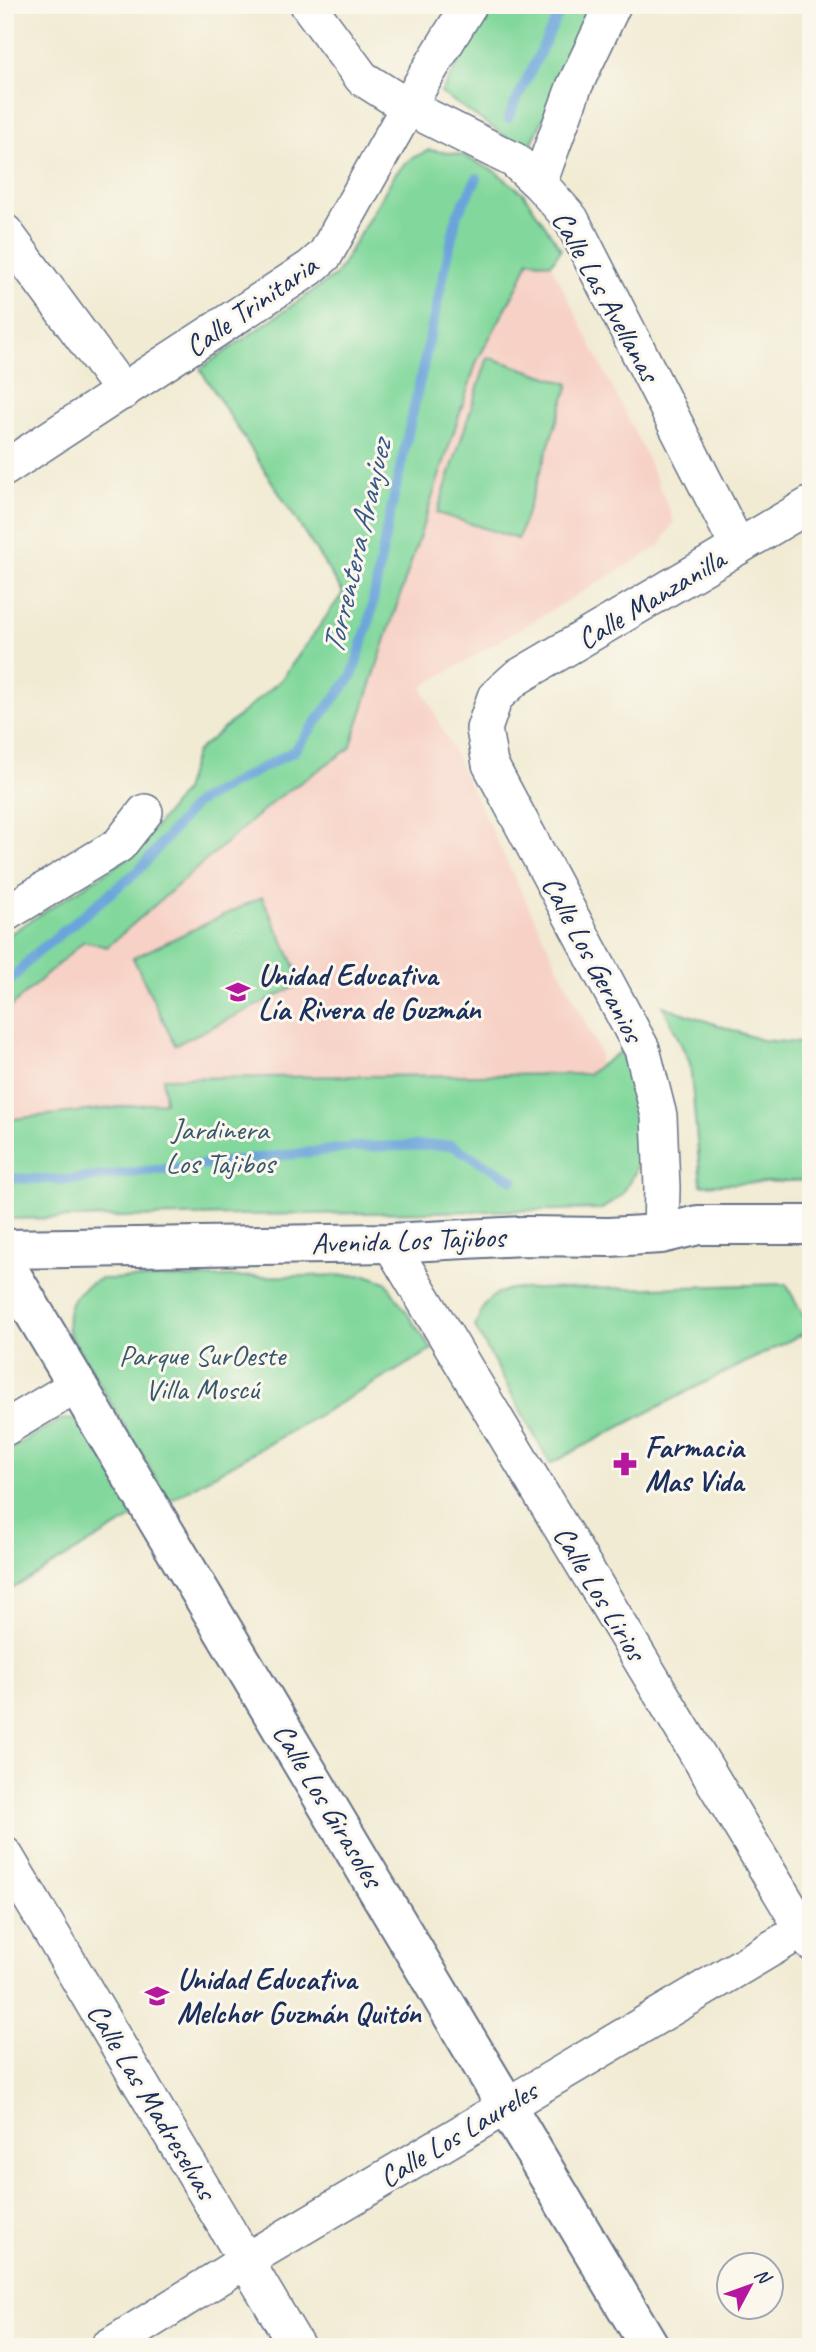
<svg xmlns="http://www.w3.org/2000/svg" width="816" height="2352" viewBox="0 0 816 2352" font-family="Caveat,sans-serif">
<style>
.built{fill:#f7d1c6}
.green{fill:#82d89c;stroke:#4e847d;stroke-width:2}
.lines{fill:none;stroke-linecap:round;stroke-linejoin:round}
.stream{stroke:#6ba4da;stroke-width:10}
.minor-casing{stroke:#667187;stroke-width:38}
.tertiary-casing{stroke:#667187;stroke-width:42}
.secondary-casing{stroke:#667187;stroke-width:42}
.minor{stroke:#fff;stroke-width:35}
.tertiary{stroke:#fff;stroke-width:38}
.secondary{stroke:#fff;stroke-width:38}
.labels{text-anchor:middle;stroke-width:6;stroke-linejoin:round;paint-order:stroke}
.street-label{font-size:30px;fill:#1b2f5e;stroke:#fbf7ec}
.poi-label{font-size:30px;font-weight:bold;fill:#1b2f5e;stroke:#fbf7ec;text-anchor:start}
.park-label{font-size:30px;fill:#35596e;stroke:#fbf7ec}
.water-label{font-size:32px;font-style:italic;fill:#375889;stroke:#fbf7ec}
</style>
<rect width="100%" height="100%" fill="#fbf7ec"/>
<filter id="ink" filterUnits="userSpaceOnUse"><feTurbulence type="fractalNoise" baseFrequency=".0143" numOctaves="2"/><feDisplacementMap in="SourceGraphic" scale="14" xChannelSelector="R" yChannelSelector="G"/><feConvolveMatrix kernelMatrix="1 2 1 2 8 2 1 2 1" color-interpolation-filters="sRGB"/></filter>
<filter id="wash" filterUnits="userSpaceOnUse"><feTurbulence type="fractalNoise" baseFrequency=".00686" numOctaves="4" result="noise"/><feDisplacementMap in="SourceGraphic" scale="28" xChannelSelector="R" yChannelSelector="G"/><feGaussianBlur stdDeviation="1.57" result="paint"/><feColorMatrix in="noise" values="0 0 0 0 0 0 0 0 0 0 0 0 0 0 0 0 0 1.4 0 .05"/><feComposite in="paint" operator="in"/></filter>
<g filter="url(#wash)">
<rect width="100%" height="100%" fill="#f1ebd3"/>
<path class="built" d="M529 260 551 264 644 451 674 521 660 546 422 687 600 1053 599 1064 588 1074 164 1078 166 1102 5 1120V1012L84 941 275 800 350 747 477 361 519 284Z"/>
<g class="green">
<path d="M493 5H596L528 151 441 93Z"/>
<path d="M429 150 462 155 496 172 523 193 561 249 551 264 529 260 519 284 477 361 350 748 275 800 107 947 84 941 5 1012V937L133 855 184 791 196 752 281 680 343 593 200 369 336 275 395 174 410 159Z"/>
<path d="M488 357 569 384 518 539 437 513Z"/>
<path d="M262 897 303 983 175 1045 133 958Z"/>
<path d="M663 1006 761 1040 811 1044V1180L701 1185 690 1063Z"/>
<path d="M621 1051 637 1097 641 1154 635 1172 622 1195 602 1209 5 1219V1120L165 1102 163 1078 588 1074Z"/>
<path d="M366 1275 386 1282 432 1350 169 1501 68 1331C65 1303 75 1290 100 1279Z"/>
<path d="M786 1284 811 1330 694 1388 550 1464 475 1327C484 1304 485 1297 510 1289L650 1288Z"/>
<path d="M62 1419 75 1420 91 1435 137 1515 5 1593V1452Z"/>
</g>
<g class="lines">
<g class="stream">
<path d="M508 118 563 5"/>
<path d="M5 986 34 955 139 870 196 803 294 751 352 676 369 622 386 532 457 215 477 178"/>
<path d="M5 1178 68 1180 355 1147 451 1145 513 1180"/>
</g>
</g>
</g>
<g filter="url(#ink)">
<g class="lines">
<g class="minor-casing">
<g id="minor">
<path d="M308 5 362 78 408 107 514 160 539 183 571 219 738 547"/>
<path d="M539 183 574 87 613 5"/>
<path d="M5 232 123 392"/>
<path d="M5 468 310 268 325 255 425 77 469 5"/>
<path d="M5 914 119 845 145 812"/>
<path d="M661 1234 662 1187 659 1116 642 1049 490 764 484 729 495 697 516 678 811 504"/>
<path d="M390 1243 811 1943"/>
<path d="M5 1428 77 1385"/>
<path d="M5 1855 297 2347"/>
<path d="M108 2347 247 2260 811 1925"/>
</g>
</g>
<g class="tertiary-casing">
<path id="tertiary" d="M5 1264 650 2347"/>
</g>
<g class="secondary-casing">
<path id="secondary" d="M5 1249 390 1243 523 1236 609 1237 661 1234 698 1225H811"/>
</g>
<use href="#minor" class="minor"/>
<use href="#tertiary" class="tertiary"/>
<use href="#secondary" class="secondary"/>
</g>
</g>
<defs>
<g id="school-bare" transform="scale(1.89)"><path d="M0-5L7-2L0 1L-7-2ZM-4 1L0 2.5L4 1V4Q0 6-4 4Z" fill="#b5179e" stroke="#fbf7ec" stroke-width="2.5" paint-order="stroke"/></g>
<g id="pharmacy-bare" transform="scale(1.89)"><path d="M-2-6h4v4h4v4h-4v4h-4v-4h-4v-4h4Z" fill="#b5179e" stroke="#fbf7ec" stroke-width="2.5" paint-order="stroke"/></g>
</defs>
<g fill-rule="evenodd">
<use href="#school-bare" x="238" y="992"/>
<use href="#pharmacy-bare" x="625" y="1464"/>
<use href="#school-bare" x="157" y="1996"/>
</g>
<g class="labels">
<g class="street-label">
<text transform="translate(606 296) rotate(61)" y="10">Calle Las Avellanas</text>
<text transform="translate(251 306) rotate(-35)" y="10">Calle Trinitaria</text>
<text transform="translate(651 599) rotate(-31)" y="10">Calle Manzanilla</text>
<text transform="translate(593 959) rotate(62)" y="10">Calle Los Geranios</text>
<text transform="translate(408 1240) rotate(-2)" y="10">Avenida Los Tajibos</text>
<text transform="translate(600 1593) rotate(59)" y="10">Calle Los Lirios</text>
<text transform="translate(328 1805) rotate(59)" y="10">Calle Los Girasoles</text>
<text transform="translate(152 2101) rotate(59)" y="10">Calle Las Madreselvas</text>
<text transform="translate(458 2134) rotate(-31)" y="10">Calle Los Laureles</text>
</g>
<g class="poi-label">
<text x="258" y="985">Unidad Educativa<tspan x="258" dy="34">Lía Rivera de Guzmán</tspan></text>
<text x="645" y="1457">Farmacia<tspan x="645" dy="34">Mas Vida</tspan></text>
<text x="177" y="1989">Unidad Educativa<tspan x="177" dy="34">Melchor Guzmán Quitón</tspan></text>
</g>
<g class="park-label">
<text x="220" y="1139">Jardinera<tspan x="220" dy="34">Los Tajibos</tspan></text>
<text x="202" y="1365">Parque SurOeste<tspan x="202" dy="34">Villa Moscú</tspan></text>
</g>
<g class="water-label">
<text transform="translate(356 547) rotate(-77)" y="11">Torrentera Aranjuez</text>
</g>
</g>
<rect width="816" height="2352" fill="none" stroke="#fbf7ec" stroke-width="28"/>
<g transform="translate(750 2286) rotate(49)"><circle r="33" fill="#fbf7ec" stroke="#a1a7b3" stroke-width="2"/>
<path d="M0-5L12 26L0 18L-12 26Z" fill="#b5179e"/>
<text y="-10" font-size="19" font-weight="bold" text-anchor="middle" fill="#1b2f5e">N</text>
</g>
</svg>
